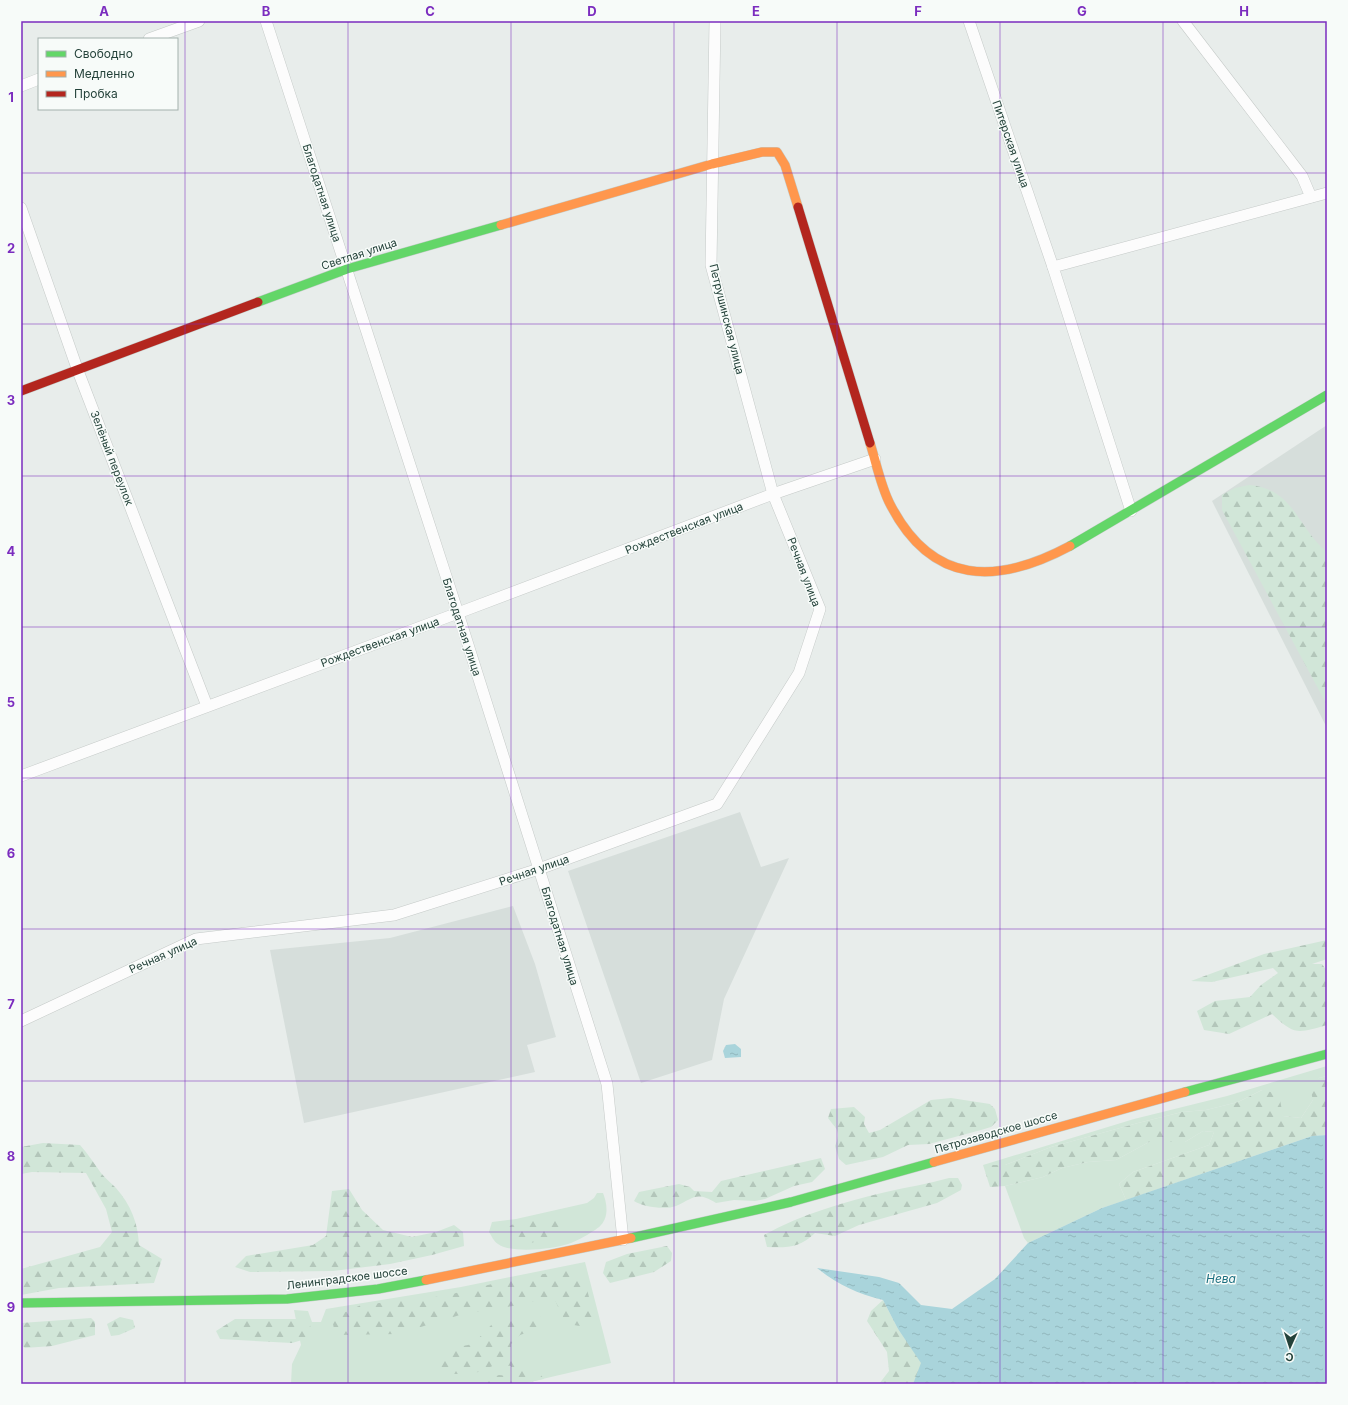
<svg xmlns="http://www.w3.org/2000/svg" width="1348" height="1405" viewBox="0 0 1348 1405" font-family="Inter,sans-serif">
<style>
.built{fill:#d6dedb}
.grass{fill:#d1e6d8}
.forest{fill:url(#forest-firs)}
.water{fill:url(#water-ripples)}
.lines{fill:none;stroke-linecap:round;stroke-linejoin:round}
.street-casing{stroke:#c5cac8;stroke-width:12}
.fast-casing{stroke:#c3cbc8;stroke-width:10}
.slow-casing{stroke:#c3cbc8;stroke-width:10}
.jam-casing{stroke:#c3cbc8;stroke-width:10}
.street{stroke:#fcfcfc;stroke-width:11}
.fast{stroke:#63d668;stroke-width:9}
.slow{stroke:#ff974d;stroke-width:9}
.jam{stroke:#b3261e;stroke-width:9}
.grid{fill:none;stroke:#7b2cbf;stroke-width:1;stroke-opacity:0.55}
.labels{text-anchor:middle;stroke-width:3;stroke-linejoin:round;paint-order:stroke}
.street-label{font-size:11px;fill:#24423a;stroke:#f7fbf9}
.water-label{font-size:12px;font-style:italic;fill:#1c6f80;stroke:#f7fbf9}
.neatline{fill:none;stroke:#7b2cbf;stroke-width:1.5}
.grid-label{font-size:13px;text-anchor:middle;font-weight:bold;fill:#7b2cbf}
</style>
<defs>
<pattern id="forest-firs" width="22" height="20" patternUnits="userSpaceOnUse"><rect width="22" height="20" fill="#d1e6d8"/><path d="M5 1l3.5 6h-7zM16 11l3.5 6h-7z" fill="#b3c6ba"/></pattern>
<pattern id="water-ripples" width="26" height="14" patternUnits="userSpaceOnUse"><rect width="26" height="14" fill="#a9d4db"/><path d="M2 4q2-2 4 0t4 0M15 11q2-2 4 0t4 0" fill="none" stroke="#91b7bd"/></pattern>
</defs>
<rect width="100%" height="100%" fill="#e8edeb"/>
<g class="built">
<path d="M1327 425V728L1212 501Z"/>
<path d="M740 812 761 867 789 858 724 999 712 1060 641 1083 568 871Z"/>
<path d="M513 906 535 964 556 1037 527 1045 535 1072 304 1123 270 950 390 938Z"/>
</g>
<g class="grass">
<path d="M1327 1066V1076L1319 1078 1313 1100 1301 1118 1283 1116 1262 1090 1238 1102 1206 1110 1182 1112 1138 1123 1051 1147 1005 1165H983L1134 1119 1227 1096Z"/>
<path d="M1203 1131 1214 1132 1209 1145 1133 1172 1119 1184 1126 1200 1102 1208 1028 1243 1024 1238 1005 1186 1043 1177 1062 1168 1088 1162 1116 1160 1149 1142H1185Z"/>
<path d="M597 1193H603C607 1203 609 1216 601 1225 597 1230 577 1241 571 1243 556 1249 511 1254 498 1244 494 1242 491 1235 489 1232L492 1222 516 1219 587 1203 594 1198Z"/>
<path d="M585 1262 611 1363 521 1384H291L292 1364 301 1345 294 1310 308 1311 312 1322H321L326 1309 461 1287Z"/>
</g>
<g class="forest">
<path d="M1249 485C1295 489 1297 528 1327 552V705L1222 510V495L1235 488Z"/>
<path d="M1327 940V959L1312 964H1322L1327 971V1025C1298 1033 1295 1036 1272 1014L1229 1034 1204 1030 1197 1011 1215 1001 1250 997 1261 985 1278 973 1273 968 1212 982 1191 981 1264 954Z"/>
<path d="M1327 1076V1135L1312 1136 1126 1200 1119 1184 1133 1172 1209 1145 1214 1132 1203 1131 1185 1142H1149L1116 1160 1088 1162 1062 1168 1043 1177 1005 1186 990 1187 983 1165H1005L1051 1147 1138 1123 1182 1112 1206 1110 1238 1102 1262 1090 1279 1094 1283 1116 1301 1118 1313 1100 1310 1088 1319 1078Z"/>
<path d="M951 1098 990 1104 995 1109 998 1120 991 1127 981 1130 929 1144 908 1145 883 1157 846 1165 839 1159 835 1146C842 1131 836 1129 828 1118L831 1109 854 1107 865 1117 864 1124 869 1133 880 1130 931 1100Z"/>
<path d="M43 1143 80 1145C88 1154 94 1163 101 1173 105 1178 111 1183 116 1188 131 1205 138 1223 139 1245L162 1259 154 1283 59 1288 21 1295V1269L100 1247 112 1232 106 1209 86 1173 32 1172 21 1174V1147Z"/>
<path d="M821 1158 825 1169 812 1182 794 1186 765 1199 755 1201 734 1200 716 1203C696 1191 694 1198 676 1206 665 1210 643 1207 634 1201L639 1192 679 1184 690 1187 694 1191 712 1192 721 1181Z"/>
<path d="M949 1178H958L962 1185 961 1190 937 1203 859 1225 835 1236 815 1233C800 1248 786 1248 767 1247L764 1235C802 1214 844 1202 886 1192 907 1187 928 1184 949 1178Z"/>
<path d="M349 1189 362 1210 383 1230 412 1237 436 1232 454 1225 463 1232 464 1246 432 1255 390 1264 333 1271 250 1272 235 1267 246 1256 313 1245 326 1236 332 1191Z"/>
<path d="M552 1216 555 1218 562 1227 556 1235 531 1243 517 1244 506 1238 505 1232 511 1225Z"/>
<path d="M667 1246 672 1253 671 1261 654 1272 610 1283 603 1273 606 1262 627 1254Z"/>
<path d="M571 1269 580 1272 584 1278 595 1320 589 1326C565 1327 564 1320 555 1300L542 1299 519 1305 463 1314 398 1334 335 1335 332 1318 361 1305 444 1296 500 1282Z"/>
<path d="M883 1300 898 1329 922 1363 913 1384H879L889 1371 887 1352 867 1321 871 1311Z"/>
<path d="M540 1316 543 1322 537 1329 520 1335 511 1344V1355L530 1371 540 1374 544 1379 521 1384H467L499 1375 510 1376 511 1366 495 1365 473 1374H443L438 1357 447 1349 473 1344 496 1320Z"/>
<path d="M120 1317 133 1320 135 1328 119 1335 111 1336 107 1324Z"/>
<path d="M91 1318 95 1322V1335L52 1346 25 1348 21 1345V1323Z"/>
<path d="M235 1319H304L310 1325 312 1337 292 1343 220 1339 216 1331Z"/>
</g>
<g class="water">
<path d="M735 1044 741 1049V1057L725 1058 723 1051 726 1045Z"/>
<path d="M1327 1135V1384H913L921 1363 898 1329 883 1300C856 1293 838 1285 817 1268L879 1277 899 1283 921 1305 952 1309 995 1279 1028 1243 1102 1208 1312 1136Z"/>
</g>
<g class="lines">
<g class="street-casing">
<g id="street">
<path d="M266 21 458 613 607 1084 623 1240"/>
<path d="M969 21 1053 267"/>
<path d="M1183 21 1302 176 1311 197"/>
<path d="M149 39 199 21"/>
<path d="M21 86 39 79"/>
<path d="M21 208 78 371 207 706"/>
<path d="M1131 511 1053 267 1327 193"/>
<path d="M21 776 458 613 773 494 875 459"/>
<path d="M21 1021 196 939 394 915 539 869 717 804 799 673 820 609 773 494 711 265 715 21"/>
</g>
</g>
<g class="fast-casing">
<g id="fast">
<path d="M258 302 347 269 501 225"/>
<path d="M1070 546 1327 395"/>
<path d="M1185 1092 1327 1054"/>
<path d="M631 1238 791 1202 934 1162"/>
<path d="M21 1303 287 1299 378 1289 426 1280"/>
</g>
</g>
<g class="slow-casing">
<g id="slow">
<path d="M501 225 712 164 762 152H777L785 165 798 207"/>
<path d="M870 443C876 462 881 487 890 504 932 586 997 585 1070 546"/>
<path d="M934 1162 1185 1092"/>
<path d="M426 1280 631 1238"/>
</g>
</g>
<g class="jam-casing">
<g id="jam">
<path d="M798 207 870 443"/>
<path d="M21 391 258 302"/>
</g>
</g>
<use href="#street" class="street"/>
<use href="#fast" class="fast"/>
<use href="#slow" class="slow"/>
<use href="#jam" class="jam"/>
</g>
<path class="grid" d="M185 21V1384M348 21V1384M511 21V1384M674 21V1384M837 21V1384M1000 21V1384M1163 21V1384M21 173H1327M21 324H1327M21 476H1327M21 627H1327M21 778H1327M21 929H1327M21 1081H1327M21 1232H1327"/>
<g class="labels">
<g class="street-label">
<text transform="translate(1011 144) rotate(71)" y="4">Питерская улица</text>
<text transform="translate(322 193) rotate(72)" y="4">Благодатная улица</text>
<text transform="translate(359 254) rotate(-18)" y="4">Светлая улица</text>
<text transform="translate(727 319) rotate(76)" y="4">Петрушинская улица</text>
<text transform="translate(112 458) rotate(69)" y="4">Зелёный переулок</text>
<text transform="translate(684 528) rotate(-21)" y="4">Рождественская улица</text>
<text transform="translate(804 572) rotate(69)" y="4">Речная улица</text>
<text transform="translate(462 627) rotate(72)" y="4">Благодатная улица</text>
<text transform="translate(380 642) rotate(-20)" y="4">Рождественская улица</text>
<text transform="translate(534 870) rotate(-19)" y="4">Речная улица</text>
<text transform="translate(560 936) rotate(73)" y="4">Благодатная улица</text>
<text transform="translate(163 955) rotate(-24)" y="4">Речная улица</text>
<text transform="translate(996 1132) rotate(-16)" y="4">Петрозаводское шоссе</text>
<text transform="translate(347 1278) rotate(-7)" y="4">Ленинградское шоссе</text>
</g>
<g class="water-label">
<text x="1221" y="1283">Нева</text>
</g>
</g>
<rect width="1348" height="1405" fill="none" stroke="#f7fbf9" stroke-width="44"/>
<rect x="38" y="38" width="140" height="72" fill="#f7fbf9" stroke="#a3b1ad"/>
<rect x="46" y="51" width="20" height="6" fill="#63d668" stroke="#a3b1ad"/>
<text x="74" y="58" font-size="12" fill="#24423a">Свободно</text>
<rect x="46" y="71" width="20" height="6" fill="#ff974d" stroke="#a3b1ad"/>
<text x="74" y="78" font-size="12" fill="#24423a">Медленно</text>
<rect x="46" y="91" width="20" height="6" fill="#b3261e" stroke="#a3b1ad"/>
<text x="74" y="98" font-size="12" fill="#24423a">Пробка</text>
<g transform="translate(1290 1347) rotate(183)" stroke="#f7fbf9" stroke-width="3" paint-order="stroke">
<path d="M0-3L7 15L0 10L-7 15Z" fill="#24423a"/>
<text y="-6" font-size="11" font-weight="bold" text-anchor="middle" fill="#24423a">С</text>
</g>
<rect x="22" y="22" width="1304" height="1361" class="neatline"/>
<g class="grid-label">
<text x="104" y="16">A</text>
<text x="266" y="16">B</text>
<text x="430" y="16">C</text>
<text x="592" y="16">D</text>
<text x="756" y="16">E</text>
<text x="918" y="16">F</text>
<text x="1082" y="16">G</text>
<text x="1244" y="16">H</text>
<text x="11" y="102">1</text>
<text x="11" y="253">2</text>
<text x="11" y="405">3</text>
<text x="11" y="556">4</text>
<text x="11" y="707">5</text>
<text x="11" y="858">6</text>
<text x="11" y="1009">7</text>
<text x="11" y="1161">8</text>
<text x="11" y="1312">9</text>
</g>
</svg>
